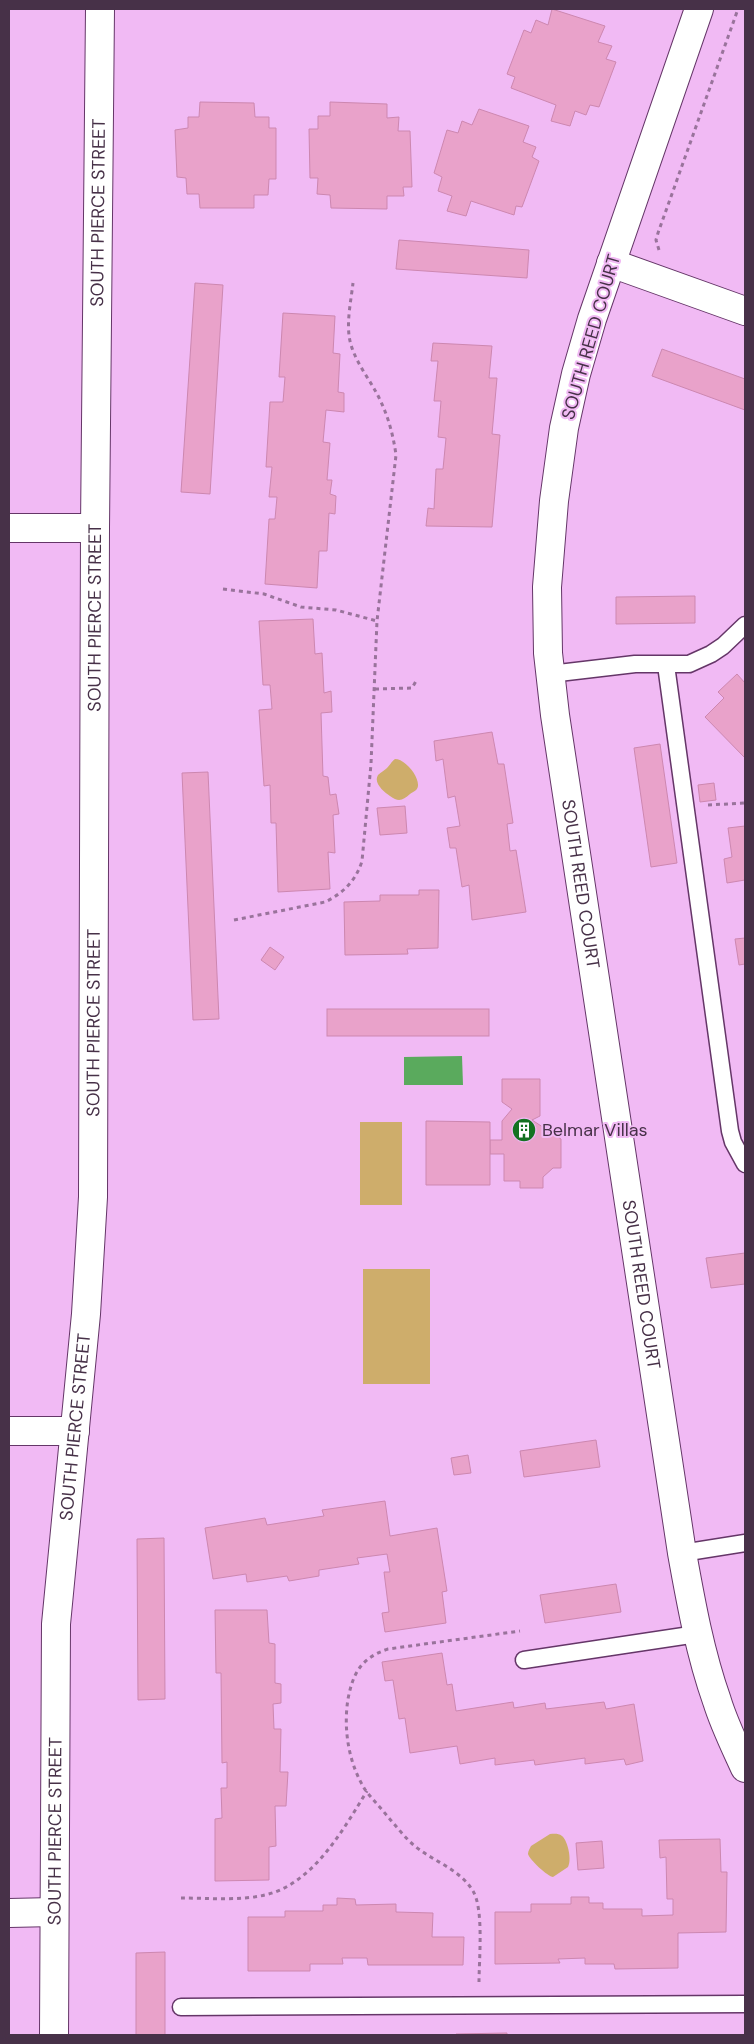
<svg xmlns="http://www.w3.org/2000/svg" width="754" height="2044" viewBox="0 0 754 2044" font-family="'DM Sans',sans-serif">
<style>
.green{fill:#cead6b}
.water{fill:#5aaa5d}
.building{fill:#e9a2ca;stroke:#cd87b0}
.lines{fill:none;stroke-linecap:round;stroke-linejoin:round}
.service-casing{stroke:#653668;stroke-width:19}
.minor-casing{stroke:#653668;stroke-width:30}
.tertiary-casing{stroke:#653668;stroke-width:30}
.path{stroke:#99739b;stroke-width:3;stroke-dasharray:4 4;stroke-linecap:butt}
.service{stroke:#fff;stroke-width:16}
.minor{stroke:#fff;stroke-width:28}
.tertiary{stroke:#fff;stroke-width:28}
.labels{text-anchor:middle;stroke-width:4;stroke-linejoin:round;paint-order:stroke}
.street-label{font-size:18px;fill:#473148;stroke:#f1baf4}
.poi-label{font-size:18px;fill:#473148;stroke:#f1baf4;text-anchor:start}
</style>
<rect width="100%" height="100%" fill="#f1baf4"/>
<g class="green">
<path d="M395 759C405 759 419 776 418 786 417 791 414 791 410 794 403 800 399 803 390 796 384 792 373 783 378 775 381 772 385 770 387 768 390 765 392 761 395 759Z"/>
<rect x="360" y="1122" width="42" height="83"/>
<rect x="363" y="1269" width="67" height="115"/>
<path d="M550 1834C554 1834 558 1833 562 1836 568 1841 572 1860 568 1867L553 1877C548 1877 529 1859 528 1854 528 1851 530 1848 531 1846Z"/>
</g>
<path class="water" d="M462 1056 463 1085H404V1057Z"/>
<g class="building">
<path d="M552 9 605 26 598 42 612 46 606 59 616 62 599 107 590 105 586 115 575 111 570 126 551 121 556 105 511 88 515 77 507 74 524 30 531 33 536 20 548 25Z"/>
<path d="M200 102 254 103 255 117H269V128H276V179H269L268 195H254V208H200L199 194H187L186 178 177 177 175 130 188 128V117H199Z"/>
<path d="M330 102 387 104V118L399 117 398 131H410L412 187H403L404 196H387V209L331 208 330 195 317 194 318 178H310L309 129H318V116H330Z"/>
<path d="M479 109 529 126 523 142 536 147 532 157 539 161 522 207 516 206 514 215 471 201 466 216 447 211 452 196 438 191 442 177 434 173 447 130 458 133 462 121 472 125Z"/>
<path d="M399 240 529 250 527 278 396 269Z"/>
<path d="M195 283 223 285 210 494 181 492Z"/>
<path d="M283 313 335 316 333 353 340 354 338 392 344 393V412L326 410 323 442 330 443 327 480H332L330 494 336 496 335 514 329 513 327 551H319L317 588 265 584 269 519H275L277 497H269L272 467H266L270 402H283L285 377H279Z"/>
<path d="M433 343 492 346 489 378H497L492 434 500 435 492 527 426 526 428 508 434 509 436 469H443L446 438 438 437 441 401H434L438 361H431Z"/>
<path d="M662 349 745 379V410L652 376Z"/>
<path d="M695 596V623L616 624V597Z"/>
<path d="M313 619 315 654 322 653 324 693 331 691 332 712 321 713 323 776 328 777 330 795 336 794 339 814 333 815 335 853 328 852 330 889 278 892 276 823H271L270 785 264 786 259 710 272 709 270 685H263L259 621Z"/>
<path d="M737 674 745 683V758L705 717 724 698 718 692Z"/>
<path d="M492 732 498 764H504L513 823 507 824 510 851 516 850 526 912 472 920 469 885 462 887 456 848H450L447 828 460 826 455 796 448 798 443 759 436 761 434 741Z"/>
<path d="M660 744 677 863 651 867 634 748Z"/>
<path d="M208 772 219 1019 193 1020 182 773Z"/>
<path d="M714 783 716 800 700 802 698 785Z"/>
<path d="M405 806 407 833 380 835 377 808Z"/>
<path d="M745 826V880L727 883 724 859 732 857 728 828Z"/>
<path d="M419 890H439L438 948 407 949 408 954 345 955 344 902 380 901V895H419Z"/>
<path d="M745 938V964L739 965 735 939Z"/>
<path d="M270 947 284 957 275 970 261 960Z"/>
<rect x="327" y="1009" width="162" height="27"/>
<path d="M502 1079H540V1116L532 1120 561 1139V1168H553L543 1177V1188H520V1181H504V1154H490V1140H502V1121L512 1109 502 1102Z"/>
<path d="M426 1121 490 1122V1185H426Z"/>
<path d="M745 1253V1284L711 1288 706 1258Z"/>
<path d="M596 1440 600 1467 524 1477 520 1451Z"/>
<path d="M468 1455 471 1473 454 1475 451 1458Z"/>
<path d="M385 1501 390 1536 437 1528 447 1591 442 1592 446 1623 385 1632 382 1613 389 1612 384 1572H390L387 1554 357 1558 359 1564 319 1570V1576L289 1581 287 1576 247 1582 246 1574 213 1579 205 1528 265 1518 267 1525 324 1516 322 1510Z"/>
<path d="M164 1538 165 1699 138 1700 137 1539Z"/>
<path d="M616 1584 621 1612 545 1623 540 1595Z"/>
<path d="M215 1610H267L269 1643 275 1644V1683L281 1684V1703L273 1704 274 1729H281L280 1772H288L286 1806H275L276 1846 269 1847V1880L215 1881V1819L222 1818 221 1788H227V1762L222 1763 221 1673H216Z"/>
<path d="M442 1653 447 1685 452 1684 456 1711 513 1702 514 1708 545 1703 546 1709 604 1702 606 1709 634 1704 643 1761 626 1765 624 1759 585 1764V1758L535 1765 534 1760 495 1765V1758L460 1764 457 1746 410 1753 405 1718 399 1719 393 1680 385 1681 382 1662Z"/>
<path d="M720 1839 721 1872H727L726 1932 678 1933V1968L615 1969 614 1964H585V1958L558 1959 560 1963 495 1964V1912H531V1904H571V1897H589V1903H603V1909H642V1916L673 1915V1899H667L666 1857 660 1858 659 1840Z"/>
<path d="M602 1841 604 1868 578 1870 576 1843Z"/>
<path d="M337 1898 355 1899 356 1905 396 1904V1912L433 1913 432 1937H464L463 1965H368L367 1958H342L343 1964H310V1971H248V1917H285V1911H323V1905H337Z"/>
<path d="M165 1952V2035H136V1953Z"/>
<path d="M507 2033V2035H456V2034Z"/>
</g>
<g class="lines">
<g class="service-casing">
<g id="service">
<path d="M666 665 730 1131 733 1142 745 1164"/>
<path d="M550 674 635 664H689L711 654 723 646 745 625"/>
<path d="M682 1553 745 1543"/>
<path d="M524 1660 697 1634"/>
<path d="M181 2007 745 2004"/>
</g>
</g>
<g class="minor-casing">
<g id="minor">
<path id="s1" d="M699 9 592 319 576 374 564 428 554 501 547 587 548 653 555 715 682 1553C691 1603 700 1653 717 1701 724 1724 735 1746 745 1768"/>
<path d="M611 263 745 311"/>
<path d="M9 528H95"/>
<path d="M9 1431H75"/>
<path d="M9 1913 54 1912"/>
</g>
</g>
<g class="tertiary-casing">
<g id="tertiary">
<path id="s2" d="M54 2035 56 1624 86 1314 93 1197 95 528 100 9"/>
</g>
</g>
<g class="path">
<path d="M659 250 656 240 658 233 738 9"/>
<path d="M223 589 264 594 301 607 336 610 377 621"/>
<path d="M375 689 412 688 416 681"/>
<path d="M708 805 745 803"/>
<path d="M234 920 325 902C342 894 356 881 362 861L371 764 377 621 396 455C393 433 387 412 376 392 367 376 354 359 350 341 346 323 351 301 353 283"/>
<path d="M181 1898C208 1898 239 1901 265 1895 313 1884 343 1830 367 1791"/>
<path d="M479 1982C479 1960 484 1909 473 1891 461 1871 438 1863 420 1850 407 1841 398 1828 388 1817 381 1808 373 1800 366 1791 349 1765 343 1730 348 1699 353 1673 361 1658 388 1649L520 1631"/>
</g>
<use href="#service" class="service"/>
<use href="#minor" class="minor"/>
<use href="#tertiary" class="tertiary"/>
</g>
<defs>
<g id="building-disc" transform="scale(1.25)"><circle r="9.5" fill="#147221" stroke="#f1baf4"/><path d="M-4-6H4V6H1V3H-1V6H-4ZM-2.5-4.3h1.7v1.8h-1.7ZM.8-4.3h1.7v1.8H.8ZM-2.5-1h1.7V.8h-1.7ZM.8-1h1.7V.8H.8Z" fill="#fff"/></g>
</defs>
<g fill-rule="evenodd">
<use href="#building-disc" x="524" y="1130"/>
</g>
<g class="labels">
<g class="street-label">
<text dy="6" stroke="none"><textPath href="#s2" startOffset="1824">SOUTH PIERCE STREET</textPath></text>
<text transform="translate(591 337) rotate(-74)" y="6">SOUTH REED COURT</text>
<text dy="6" stroke="none"><textPath href="#s2" startOffset="1419">SOUTH PIERCE STREET</textPath></text>
<text dy="6" stroke="none"><textPath href="#s1" startOffset="900">SOUTH REED COURT</textPath></text>
<text dy="6" stroke="none"><textPath href="#s2" startOffset="1014">SOUTH PIERCE STREET</textPath></text>
<text dy="6" stroke="none"><textPath href="#s1" startOffset="1305">SOUTH REED COURT</textPath></text>
<text dy="6" stroke="none"><textPath href="#s2" startOffset="609">SOUTH PIERCE STREET</textPath></text>
<text dy="6" stroke="none"><textPath href="#s2" startOffset="204">SOUTH PIERCE STREET</textPath></text>
</g>
<g class="poi-label">
<text x="542" y="1136">Belmar Villas</text>
</g>
</g>
<rect width="754" height="2044" fill="none" stroke="#473148" stroke-width="20"/>
</svg>
